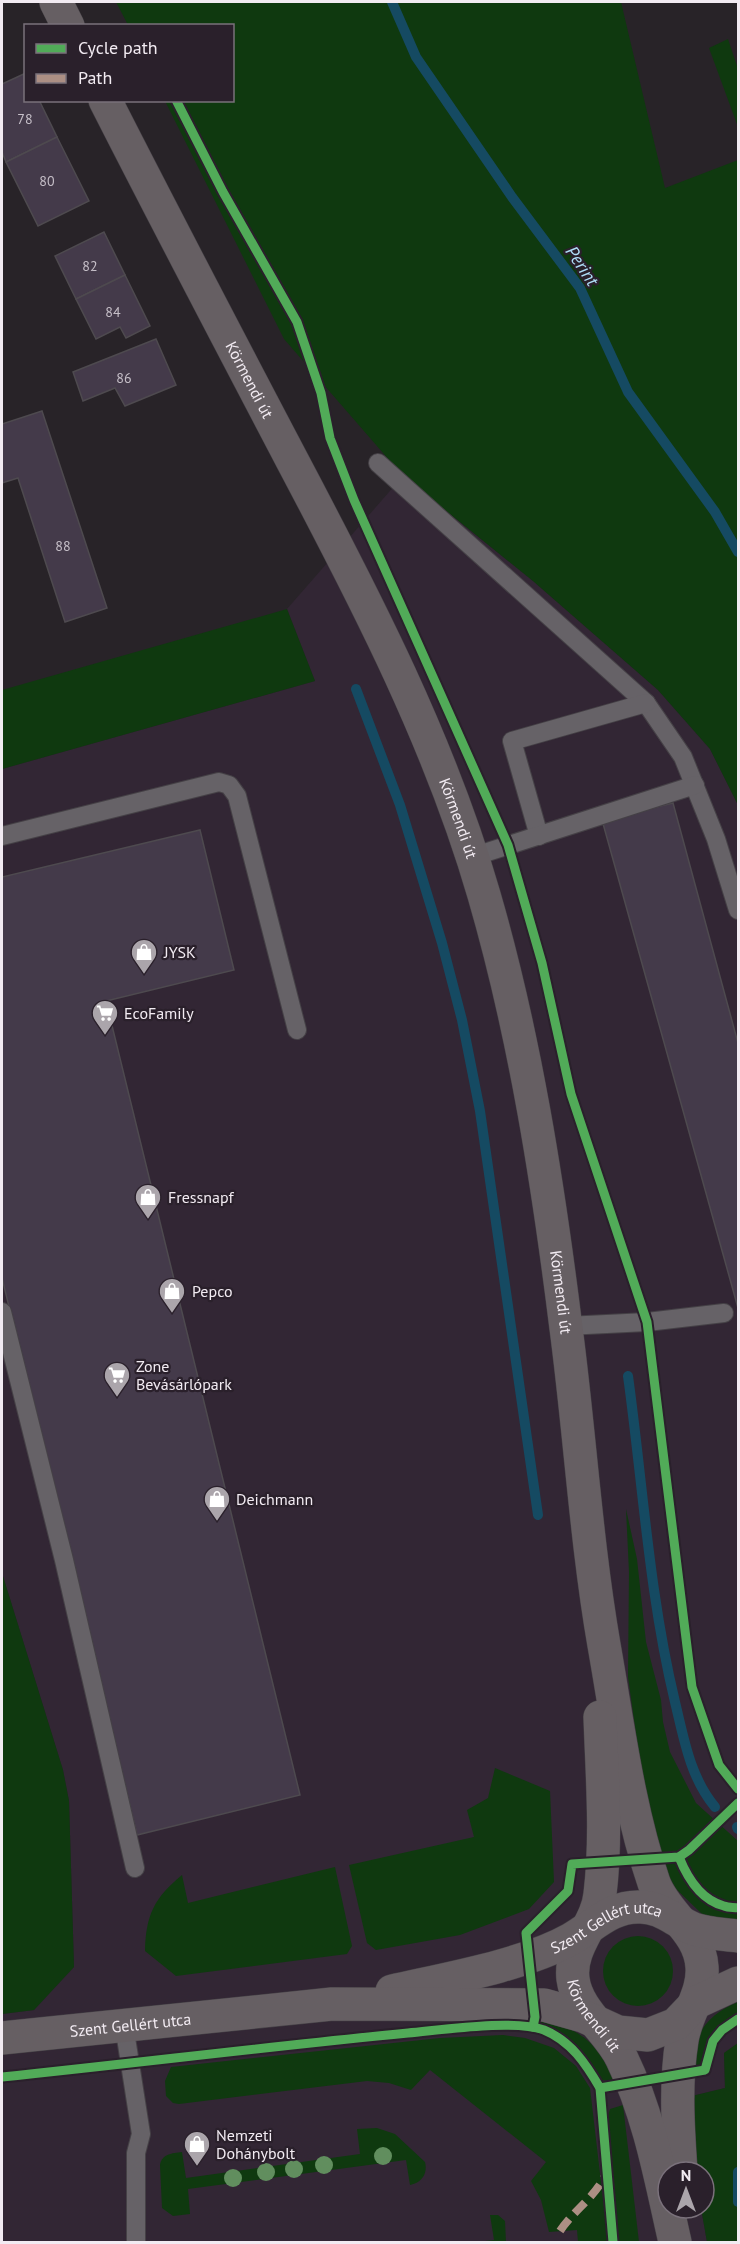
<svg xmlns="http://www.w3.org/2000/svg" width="740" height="2244" viewBox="0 0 740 2244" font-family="'PT Sans',sans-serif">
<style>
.built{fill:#322634}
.green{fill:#0f390f}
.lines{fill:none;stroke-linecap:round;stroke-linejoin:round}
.stream{stroke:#154a62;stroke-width:10}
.building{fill:#443a4a;stroke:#4e4a4f;stroke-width:1.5}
.lane-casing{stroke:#454146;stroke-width:20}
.secondary-casing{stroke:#454146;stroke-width:34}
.lane{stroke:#666267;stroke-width:18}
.secondary{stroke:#665f63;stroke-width:33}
.quiet{stroke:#ac8f84;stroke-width:8;stroke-dasharray:15 8;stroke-linecap:butt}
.cycleway-casing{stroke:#2a202b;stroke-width:13}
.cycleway{stroke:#51ab58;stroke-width:9}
.tree{fill:#618e5e}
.labels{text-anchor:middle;stroke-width:4.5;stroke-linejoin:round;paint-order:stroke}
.number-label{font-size:14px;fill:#c6bfc8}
.street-label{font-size:16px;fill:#f2ebf2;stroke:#2a202b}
.poi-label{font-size:16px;fill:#f2ebf2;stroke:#2a202b;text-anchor:start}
.water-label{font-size:18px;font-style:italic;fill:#aeddf6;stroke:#2a202b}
</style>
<rect width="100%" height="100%" fill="#282328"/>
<path class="built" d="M403 476 533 581 658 690 710 749 738 805V2043L724 2053 725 2088 692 2096 668 2172V2208H701L707 2242H2V2014L34 2010 74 1967 69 1801 63 1770 2 1573V769L315 681 287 609Z"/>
<g class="green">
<path d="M116 2H621L665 188 738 160V805L710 749 658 690 533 581 403 476 284 339 165 101 232 100V26L128 25Z"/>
<path d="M728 39 738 69V127L709 48Z"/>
<path d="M287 609 315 681 2 769V690Z"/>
<path d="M626 1509 637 1559 646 1642 661 1700 663 1722 670 1752 696 1803 738 1841V1924L702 1914 676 1889 666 1871 644 1792 628 1677 629 1572Z"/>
<path d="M2 1573 63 1770 69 1801 74 1967 34 2010 2 2014Z"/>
<path d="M495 1768 550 1791 554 1882 529 1909 460 1935 376 1950 367 1943 349 1865 474 1837 467 1810 488 1798Z"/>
<path d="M335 1867 352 1946 347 1954 176 1976 145 1951C146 1915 154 1898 182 1875L188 1903Z"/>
<circle cx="638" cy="1971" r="35"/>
<path d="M738 2002V2015C713 2031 708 2037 702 2067L692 2070C693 2035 706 2015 738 2002Z"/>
<path d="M539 2017C582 2032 594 2038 615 2081L601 2080C578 2049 578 2041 540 2024Z"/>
<path d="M503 2035 525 2038 554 2048 576 2066 590 2088 608 2242H578L577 2230 549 2232 541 2200 531 2181 546 2162 430 2070 411 2090 389 2083 367 2081 179 2104 173 2103 166 2096 165 2081 171 2067 440 2038Z"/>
<path d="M738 2043V2242H707L701 2208H704V2172H696L692 2096 725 2088 724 2053Z"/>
<path d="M623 2105 639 2242H619L608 2116 610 2109Z"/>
<path d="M377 2128 395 2134 425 2162C428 2173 422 2183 410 2185L406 2160 188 2189 190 2214 173 2216 162 2208 160 2165C162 2154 172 2153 182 2152L186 2178 360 2154 357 2129Z"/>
<path d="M490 2215H498L505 2221 506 2242H477L494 2240Z"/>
</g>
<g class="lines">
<g class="stream">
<path d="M392 2 416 57 512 197 580 288 628 392 715 512 738 552"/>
<path d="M356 689 400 805 442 943 462 1020 480 1111 538 1515"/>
<path d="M628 1376C643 1485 649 1594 675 1702 684 1739 690 1777 715 1807"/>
<path d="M737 1827 738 1829"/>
<path d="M738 2172V2202"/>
</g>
</g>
<g class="building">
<path d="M26 73V100H39L57 137 6 162 2 152V84Z"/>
<path d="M57 137 89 201 38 226 6 162Z"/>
<path d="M104 232 125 275 76 299 55 256Z"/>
<path d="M125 275 150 326 126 338 120 327 96 339 76 299Z"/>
<path d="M156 339 176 385 125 406 115 388 83 401 73 372Z"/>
<path d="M42 411 107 608 65 622 18 478 2 483V424Z"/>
<path d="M673 803 738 1043V1308L602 820Z"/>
<path d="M200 830 234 970 106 1001 300 1795 137 1835 2 1278V877Z"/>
</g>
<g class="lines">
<g class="lane-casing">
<g id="lane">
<path d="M378 463 646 703 683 757 716 839 738 910"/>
<path d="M2 836 219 782 229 785 237 796 297 1030"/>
<path d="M539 836 512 741 646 703"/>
<path d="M472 857 695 785"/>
<path d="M2 1312 64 1560 135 1868"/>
<path d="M566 1326 647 1322 724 1313"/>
<path d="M124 2025 141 2134 136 2153V2242"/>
</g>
</g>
<g class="secondary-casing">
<g id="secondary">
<path d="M56 2 68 26"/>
<path id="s1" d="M105 100C167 222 230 342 293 462 367 602 440 743 484 895 525 1036 548 1183 566 1328 580 1434 586 1541 604 1645 618 1724 628 1807 654 1883 666 1915 700 1931 702 1967 704 1993 686 2014 682 2040 675 2084 678 2128 681 2172"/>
<path id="s2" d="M600 1717C602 1776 607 1836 600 1894 597 1925 569 1946 573 1979 577 2011 609 2031 622 2059 650 2117 661 2181 675 2242"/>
<path id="s3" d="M392 1991C445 1979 525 1965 571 1939 594 1926 611 1906 640 1907 662 1907 674 1921 694 1929 708 1934 724 1934 738 1936"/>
<path id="s4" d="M2 2038 332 2004 544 2005 583 2016 618 2032 648 2035 676 2024 697 2002 738 1983"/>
</g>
</g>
<use href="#lane" class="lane"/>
<use href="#secondary" class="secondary"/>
<path class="quiet" d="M560 2231C573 2211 594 2198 605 2176"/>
<g class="cycleway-casing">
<g id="cycleway">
<path d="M176 100 223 192 297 322 321 393 330 438 354 500 508 845 542 963 571 1094 647 1322 692 1687 719 1765 738 1789"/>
<path d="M679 1857C687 1877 701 1900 724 1906 729 1908 734 1907 738 1908"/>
<path d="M533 2027 535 2017 526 1933 568 1891 572 1864 679 1857 689 1850 738 1803"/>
<path d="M2 2077C137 2063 273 2046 408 2033 442 2030 515 2019 544 2030 571 2041 586 2064 600 2088L613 2242"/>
<path d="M600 2088 705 2070 713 2041 722 2030 738 2019"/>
</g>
</g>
<use href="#cycleway" class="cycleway"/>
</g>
<g class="tree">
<circle cx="383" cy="2156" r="9"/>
<circle cx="324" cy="2165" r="9"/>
<circle cx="294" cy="2169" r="9"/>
<circle cx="266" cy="2172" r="9"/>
<circle cx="233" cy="2178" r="9"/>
</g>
<defs>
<g id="shop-pin" transform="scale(1.35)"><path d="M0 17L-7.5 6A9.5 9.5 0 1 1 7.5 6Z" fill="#aba5ab" stroke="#2a202b"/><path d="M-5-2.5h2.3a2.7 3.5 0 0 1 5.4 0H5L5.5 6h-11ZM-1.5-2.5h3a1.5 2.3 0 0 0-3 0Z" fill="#fff"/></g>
<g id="supermarket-pin" transform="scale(1.35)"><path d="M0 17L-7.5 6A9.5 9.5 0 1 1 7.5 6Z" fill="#aba5ab" stroke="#2a202b"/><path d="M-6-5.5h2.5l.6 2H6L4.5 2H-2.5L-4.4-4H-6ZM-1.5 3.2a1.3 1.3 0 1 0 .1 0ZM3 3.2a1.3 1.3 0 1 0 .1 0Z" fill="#fff"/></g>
</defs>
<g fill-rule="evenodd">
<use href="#shop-pin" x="144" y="952"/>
<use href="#supermarket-pin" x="105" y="1013"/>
<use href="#shop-pin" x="148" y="1197"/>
<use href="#shop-pin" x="172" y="1291"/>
<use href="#supermarket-pin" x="117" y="1375"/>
<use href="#shop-pin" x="217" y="1499"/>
<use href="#shop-pin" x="197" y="2144"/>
</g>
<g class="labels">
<g class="number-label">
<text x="25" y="124">78</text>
<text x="47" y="186">80</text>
<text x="90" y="271">82</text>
<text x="113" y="317">84</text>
<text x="124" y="383">86</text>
<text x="63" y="551">88</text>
</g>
<g class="street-label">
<text dy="6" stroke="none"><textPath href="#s1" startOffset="315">Körmendi út</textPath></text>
<text dy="6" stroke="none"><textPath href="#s1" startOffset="801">Körmendi út</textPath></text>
<text dy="6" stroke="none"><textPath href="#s1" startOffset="1287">Körmendi út</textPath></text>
<text dy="6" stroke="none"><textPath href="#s3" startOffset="226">Szent Gellért utca</textPath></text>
<text dy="6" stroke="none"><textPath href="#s2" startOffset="310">Körmendi út</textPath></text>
<text dy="6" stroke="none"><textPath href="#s4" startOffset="129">Szent Gellért utca</textPath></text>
</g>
<g class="poi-label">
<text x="164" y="958">JYSK</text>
<text x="124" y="1019">EcoFamily</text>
<text x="168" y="1203">Fressnapf</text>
<text x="192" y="1297">Pepco</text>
<text x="136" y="1372">Zone<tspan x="136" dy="18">Bevásárlópark</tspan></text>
<text x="236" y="1505">Deichmann</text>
<text x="216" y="2141">Nemzeti<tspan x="216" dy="18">Dohánybolt</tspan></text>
</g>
<g class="water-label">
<text transform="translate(582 266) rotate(56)" y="6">Perint</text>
</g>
</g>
<rect width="740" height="2244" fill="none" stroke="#f2ebf2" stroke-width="6"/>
<rect x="24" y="24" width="210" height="78" fill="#2a202b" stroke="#7a717b" stroke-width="1.5"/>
<rect x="36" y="44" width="30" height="9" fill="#51ab58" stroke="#7a717b" stroke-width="1.5"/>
<text x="78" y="54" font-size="18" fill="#f2ebf2">Cycle path</text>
<rect x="36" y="74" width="30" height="9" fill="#ac8f84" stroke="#7a717b" stroke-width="1.5"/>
<text x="78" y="84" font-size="18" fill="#f2ebf2">Path</text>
<g transform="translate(686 2190)"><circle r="28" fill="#2a202b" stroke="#7a717b" stroke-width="1.5"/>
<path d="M0-4.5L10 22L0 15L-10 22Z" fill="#aba5ab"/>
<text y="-9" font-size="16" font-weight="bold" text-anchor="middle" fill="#f2ebf2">N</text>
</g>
</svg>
